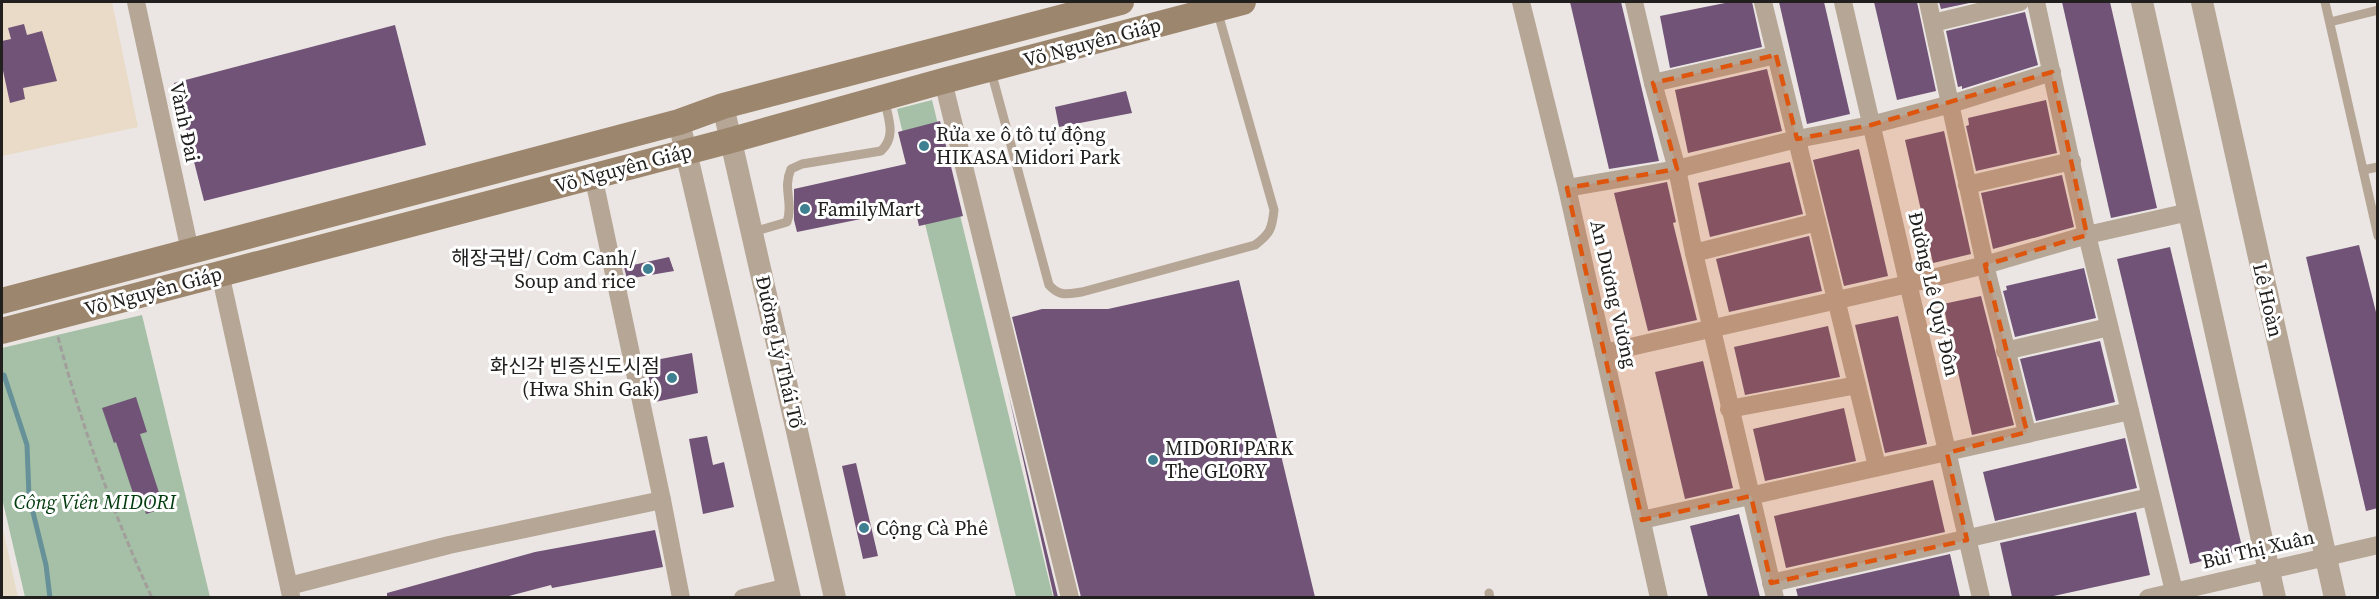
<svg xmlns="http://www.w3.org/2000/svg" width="2379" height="599" viewBox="0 0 2379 599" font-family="'Source Serif 4','Noto Sans KR',serif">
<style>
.industrial{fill:#e9dbc8}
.education{fill:#e7dcc7}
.green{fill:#a5c0a6}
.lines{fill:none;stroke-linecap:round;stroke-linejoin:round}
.stream{stroke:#669198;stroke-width:5}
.building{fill:#705377}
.path{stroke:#a29e9c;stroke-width:3;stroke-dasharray:6 3;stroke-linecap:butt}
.service{stroke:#b6a696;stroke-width:9}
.minor{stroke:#b6a696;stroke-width:18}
.tertiary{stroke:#b6a696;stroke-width:22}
.secondary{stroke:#9d866e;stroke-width:26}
.marked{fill:#de560d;fill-opacity:0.2;stroke:#de560d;stroke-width:4.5;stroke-dasharray:12 8;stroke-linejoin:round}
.poi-dot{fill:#3e8092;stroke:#fff;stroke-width:2}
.labels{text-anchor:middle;stroke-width:6;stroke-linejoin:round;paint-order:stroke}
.street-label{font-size:20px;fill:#21201f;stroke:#fff}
.poi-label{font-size:20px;fill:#21201f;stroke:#fff;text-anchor:start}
.park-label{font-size:20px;font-style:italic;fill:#003b0c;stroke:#fff}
</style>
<rect width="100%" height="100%" fill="#ebe6e3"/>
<path class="industrial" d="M2 2H112L138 127 2 156Z"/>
<path class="education" d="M2 525 18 597H2Z"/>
<g class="green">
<path d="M932 100 1053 597H1016L897 109Z"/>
<path d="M142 315 210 597H25L2 498V348Z"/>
</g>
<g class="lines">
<path class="stream" d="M4 375 27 445 29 496 46 565 50 598"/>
</g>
<g class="building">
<path d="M1570 2H1621L1659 161 1609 169Z"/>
<path d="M1730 2H1752L1762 47 1670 68 1660 16Z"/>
<path d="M1779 2H1824L1850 114 1807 124Z"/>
<path d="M1874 2H1917L1936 91 1897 100Z"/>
<path d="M1939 2H1974L1941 9Z"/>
<path d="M2062 2H2110L2157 208 2111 218Z"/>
<path d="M2025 12 2038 65 1962 89V86L1958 87 1946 31Z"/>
<path d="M24 24 27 35 42 31 57 81 23 88 25 99 10 103 2 66V41L11 39 8 28Z"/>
<path d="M395 25 426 145 204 201 174 83Z"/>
<path d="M1767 69 1782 131 1688 153 1675 90Z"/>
<path d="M1126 91 1132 113 1059 127 1055 107Z"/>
<path d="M2046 100 2057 153 1976 171 1966 126 1969 125 1968 118Z"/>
<path d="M940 121 963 216 919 226 915 208 797 232 794 220V189L906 164 898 132Z"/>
<path d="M1944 131 1971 254 1933 263 1905 140Z"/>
<path d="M1859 149 1888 276 1844 286 1813 160Z"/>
<path d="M1790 162 1803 214 1710 237 1698 183Z"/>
<path d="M2062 175 2074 227 1993 249 1981 193Z"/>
<path d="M1667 182 1676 222 1673 223 1697 320 1648 331 1614 193Z"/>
<path d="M1809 236 1822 291 1729 312 1716 259Z"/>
<path d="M2359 245 2378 320V508L2366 511 2306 257Z"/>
<path d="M2170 247 2243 551 2190 564 2117 259Z"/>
<path d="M669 257 674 271 627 279 624 267Z"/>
<path d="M2084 268 2096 318 2015 337 2003 291 2007 290 2006 286Z"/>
<path d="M1239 280 1315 597H1081L1012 317 1042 309H1108Z"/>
<path d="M1981 296 2014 425 1972 435 1943 304Z"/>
<path d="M1898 316 1927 444 1885 453 1855 325Z"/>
<path d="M1828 326 1840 377 1745 395 1734 347Z"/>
<path d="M2100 341 2115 402 2036 421 2020 359Z"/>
<path d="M692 353 698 393 655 402 645 362Z"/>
<path d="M1703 361 1733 488 1685 499 1655 372Z"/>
<path d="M1008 392 1058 597H1054Z"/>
<path d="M136 397 147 432 140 434 164 508 146 514 142 500 136 502 116 442 114 443 102 408Z"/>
<path d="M1844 408 1856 461 1765 481 1753 429Z"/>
<path d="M707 436 713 465 724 462 734 507 703 514 689 439Z"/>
<path d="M2125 438 2137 488 1995 521 1983 472Z"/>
<path d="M856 463 878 556 863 559 842 466Z"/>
<path d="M1933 480 1945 532 1786 568 1774 516Z"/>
<path d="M2136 512 2150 575 2049 597H2012L2000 543Z"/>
<path d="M1739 514 1760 597H1708L1690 526Z"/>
<path d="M655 530 663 567 552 588 551 585 505 597H387V593L535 552Z"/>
<path d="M1950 554 1960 597H1798L1796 589Z"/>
</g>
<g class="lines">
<path class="path" d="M58 337C82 427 113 513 152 598"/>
<g class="service">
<path d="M2325 2 2378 236"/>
<path d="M2330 22 2378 10"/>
<path d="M991 71 1049 285C1060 297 1067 294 1082 292L1255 245C1270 234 1272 229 1274 210L1217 10"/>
<path d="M2363 170 2378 167"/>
<path d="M753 232 787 222C794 203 782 189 791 169L802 164 881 151C897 136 888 118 884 98"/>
<path d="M1489 593 1490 598"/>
</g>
<g class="minor">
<path d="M136 2 190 251"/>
<path d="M1521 2 1567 188 1659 598"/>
<path d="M1634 2 1653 83 1677 169 1694 253 1775 598"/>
<path d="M1763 2 1877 466"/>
<path d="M1843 2 1981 598"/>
<path d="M1928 2 1985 265 2027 432"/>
<path d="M2036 2 2087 235 2174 591"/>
<path d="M1933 23 2020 2"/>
<path d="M943 81 1070 598"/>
<path d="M1653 83 1776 55"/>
<path d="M1967 185 2072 161"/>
<path d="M1567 188 1677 169 1797 139 1871 125 1951 104 2052 72"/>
<path d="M1694 253 1817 222"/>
<path d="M220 273 291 596"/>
<path d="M2005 351 2109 327"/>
<path d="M1604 353 1908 284 1985 265 2087 235 2189 212"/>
<path d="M1729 409 1857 385"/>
<path d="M662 500 681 598"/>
<path d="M1642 520 2130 411"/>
<path d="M1771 583 2150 497"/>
<path d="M289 586 449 545 662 500 593 175"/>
<path d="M743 598 788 587"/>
<path d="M2148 598 2378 545"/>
</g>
<g class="tertiary">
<path d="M2142 2 2275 598"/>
<path d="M2202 2 2335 598"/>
<path d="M723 106 835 598"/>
<path d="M679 122 790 598"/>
</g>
<g class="secondary">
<path d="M2 301 679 122 723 106 1121 2"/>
<path d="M2 331 732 140 943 81 1243 2"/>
</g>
</g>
<path class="marked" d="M1776 55 1797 139 1871 125 2052 72 2087 235 1985 265 2027 432 1947 453 1967 540 1771 583 1751 496 1642 520 1567 188 1677 169 1653 83Z"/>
<g class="poi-dot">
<circle cx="924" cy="146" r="6"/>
<circle cx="805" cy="209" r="6"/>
<circle cx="648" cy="269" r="6"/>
<circle cx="672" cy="378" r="6"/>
<circle cx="1153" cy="460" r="6"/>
<circle cx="864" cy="528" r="6"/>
</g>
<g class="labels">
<g class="street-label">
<text transform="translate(1092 42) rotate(-15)" y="7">Võ Nguyên Giáp</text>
<text transform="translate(185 122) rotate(78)" y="7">Vành Đai</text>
<text transform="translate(623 168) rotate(-15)" y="7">Võ Nguyên Giáp</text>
<text transform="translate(153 291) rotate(-15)" y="7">Võ Nguyên Giáp</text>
<text transform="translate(1614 294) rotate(77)" y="7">An Dương Vương</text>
<text transform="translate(1934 294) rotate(77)" y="7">Đường Lê Quý Đôn</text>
<text transform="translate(2268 300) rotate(77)" y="7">Lê Hoàn</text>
<text transform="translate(780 352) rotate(77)" y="7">Đường Lý Thái Tổ</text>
<text transform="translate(2258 549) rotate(-13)" y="7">Bùi Thị Xuân</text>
</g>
<g class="poi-label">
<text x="936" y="141">Rửa xe ô tô tự động<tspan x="936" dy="23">HIKASA Midori Park</tspan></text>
<text x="817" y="216">FamilyMart</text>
<text x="636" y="265" text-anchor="end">해장국밥/ Cơm Canh/<tspan x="636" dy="23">Soup and rice</tspan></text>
<text x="660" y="373" text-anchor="end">화신각 빈증신도시점<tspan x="660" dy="23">(Hwa Shin Gak)</tspan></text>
<text x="1165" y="455">MIDORI PARK<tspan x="1165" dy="23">The GLORY</tspan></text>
<text x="876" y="535">Cộng Cà Phê</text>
</g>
<g class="park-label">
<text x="95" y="509">Công Viên MIDORI</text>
</g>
</g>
<rect width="2379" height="599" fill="none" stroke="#21201f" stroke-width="6"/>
</svg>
